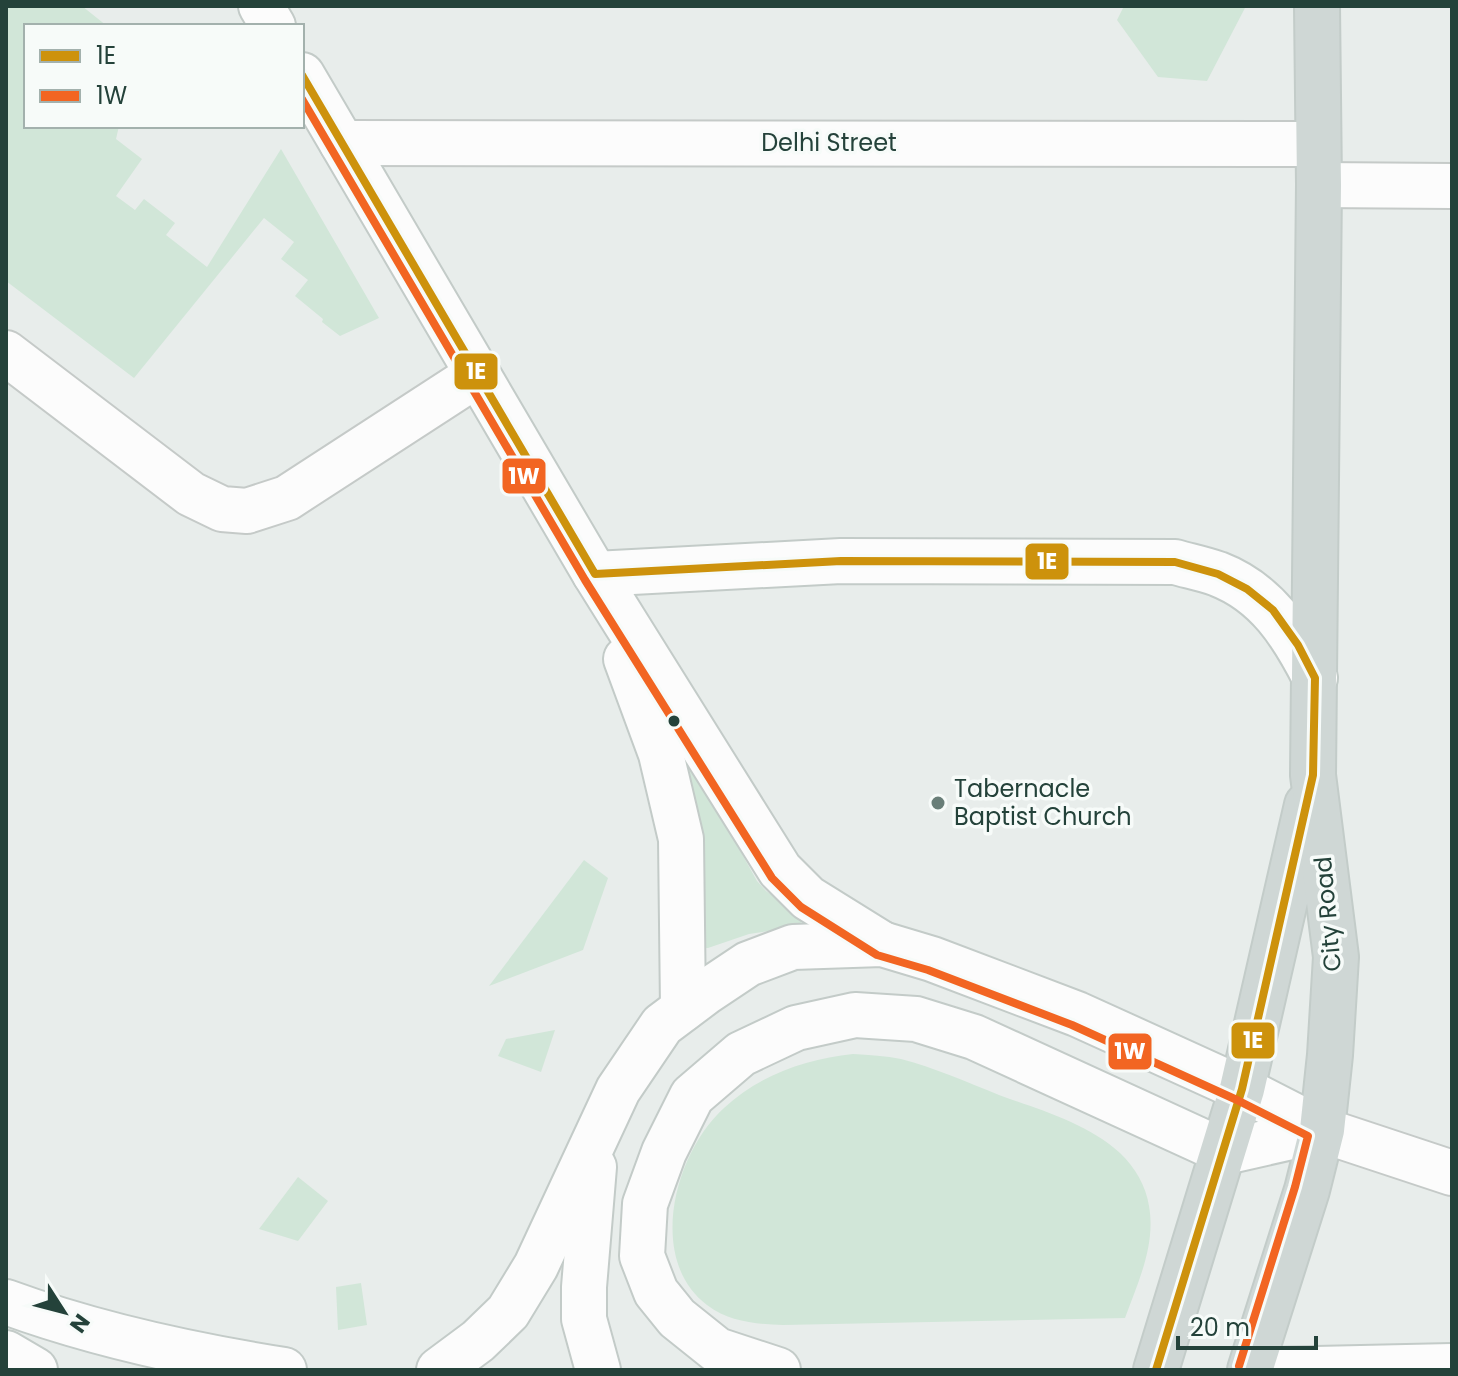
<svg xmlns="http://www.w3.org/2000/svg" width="1458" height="1376" viewBox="0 0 1458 1376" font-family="Poppins,sans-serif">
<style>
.green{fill:#d1e6d8}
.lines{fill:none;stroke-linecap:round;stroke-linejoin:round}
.street-casing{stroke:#c5cac8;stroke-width:48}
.secondary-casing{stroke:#c3cbc8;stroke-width:48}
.primary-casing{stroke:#c3ccc9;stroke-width:48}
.street{stroke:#fcfcfc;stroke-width:44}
.secondary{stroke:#fcfcfc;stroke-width:44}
.primary{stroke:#cfd7d5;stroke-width:44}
.bus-1-casing{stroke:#f7fbf9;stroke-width:14}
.bus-2-casing{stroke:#f7fbf9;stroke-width:14}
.bus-1{stroke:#cd920c;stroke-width:8}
.bus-2{stroke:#f26522;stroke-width:8}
.bus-dot{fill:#24423a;stroke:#f7fbf9;stroke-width:3}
.poi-dot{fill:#697e78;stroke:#f7fbf9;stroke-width:3}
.labels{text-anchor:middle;stroke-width:7;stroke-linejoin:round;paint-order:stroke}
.street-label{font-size:24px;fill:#24423a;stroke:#f7fbf9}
.poi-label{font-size:24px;fill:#24423a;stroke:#f7fbf9;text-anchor:start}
.line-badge{stroke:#f7fbf9;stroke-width:3}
.badge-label{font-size:22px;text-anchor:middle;font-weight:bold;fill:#fff}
</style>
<rect width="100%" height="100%" fill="#e8edeb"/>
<g class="green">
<path d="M6 6H82L107 26H26V126H119L116 139 142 159 116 196 135 210 144 199 175 223 166 235 207 267 281 149 379 318 340 336 322 322 323 319 295 296 308 280 281 259 294 242 264 218 134 378 6 281Z"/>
<path d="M1124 6H1246L1207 81 1158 77 1117 20Z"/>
<path d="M620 635 757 881 766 891 802 915 801 926 749 934 708 948H699Z"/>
<path d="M584 860 608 878 583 950 489 986Z"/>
<path d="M555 1030 541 1072 498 1056 506 1039Z"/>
<path d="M853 1054C869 1055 886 1056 901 1059 935 1068 967 1082 999 1095 1040 1110 1087 1123 1120 1153 1135 1167 1146 1186 1149 1206 1156 1245 1138 1282 1125 1318L783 1325C756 1324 729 1322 707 1305 646 1259 675 1152 724 1108 759 1075 806 1059 853 1054Z"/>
<path d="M298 1177 328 1201 298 1241 259 1229Z"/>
<path d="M361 1283 367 1325 338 1330 336 1287Z"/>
</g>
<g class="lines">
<g class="street-casing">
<g id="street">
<path d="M342 143 1317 144"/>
<path d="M1319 185 1452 186"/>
<path d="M6 353 191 494 222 509 247 511 287 498 478 374"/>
<path d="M1322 1130 1452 1173"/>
</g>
</g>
<g class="secondary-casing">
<g id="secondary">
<path d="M261 6 273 26"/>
<path d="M302 75 595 574 780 870 808 898 882 944"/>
<path d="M595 574 841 561 1175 562C1189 566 1204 569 1218 574 1267 593 1292 633 1315 678"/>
<path d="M626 659 661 754 681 839 683 1009"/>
<path d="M594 1167 584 1287V1319L598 1370"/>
<path d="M6 1302C96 1335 189 1355 284 1370"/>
<path d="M6 1353 35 1370"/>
<path d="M439 1370 478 1341 508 1312 536 1266 618 1090 662 1025 706 992 748 964 793 947 882 944 932 959 1077 1014 1242 1089 1322 1130"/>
<path d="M778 1370 717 1350 677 1318 656 1292 642 1256 645 1204 664 1152 692 1096 741 1054 796 1028 855 1015 916 1019 974 1037 1225 1152 1322 1130"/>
<path d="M1269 1370 1452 1366"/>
</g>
</g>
<g class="primary-casing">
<g id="primary">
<path d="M1156 1370 1242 1089 1307 805"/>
<path d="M1250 1370 1307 1190 1322 1130 1330 1055 1336 957 1313 775 1319 185 1317 6"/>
</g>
</g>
<use href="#street" class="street"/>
<use href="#secondary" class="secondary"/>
<use href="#primary" class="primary"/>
<g class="bus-1-casing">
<path id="bus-1" d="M302 75 595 574 841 561 1175 562 1218 574 1247 589 1273 610 1298 645 1315 678 1313 775 1242 1089 1156 1370"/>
</g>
<g class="bus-2-casing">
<path id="bus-2" d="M302 99 585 580 772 878 801 907 877 955 928 970 1072 1025 1237 1100 1308 1136 1295 1187 1239 1366"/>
</g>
<use href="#bus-1" class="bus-1"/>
<use href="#bus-2" class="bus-2"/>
</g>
<circle class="bus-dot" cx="674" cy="721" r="7"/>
<circle class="poi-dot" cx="938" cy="803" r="8"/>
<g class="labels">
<g class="street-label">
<text x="829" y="151">Delhi Street</text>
<text transform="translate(1328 914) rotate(-95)" y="8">City Road</text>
</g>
<g class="poi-label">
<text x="954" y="797">Tabernacle<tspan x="954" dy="28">Baptist Church</tspan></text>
</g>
</g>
<g class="line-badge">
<rect x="453" y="352" width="46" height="39" rx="8" fill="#cd920c"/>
<rect x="501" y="457" width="46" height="38" rx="8" fill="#f26522"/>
<rect x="1024" y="542" width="46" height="39" rx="8" fill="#cd920c"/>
<rect x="1230" y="1021" width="46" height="39" rx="8" fill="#cd920c"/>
<rect x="1107" y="1032" width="46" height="39" rx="8" fill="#f26522"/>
</g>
<g class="badge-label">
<text x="476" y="379">1E</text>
<text x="524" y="484">1W</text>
<text x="1047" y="569">1E</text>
<text x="1253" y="1048">1E</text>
<text x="1130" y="1059">1W</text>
</g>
<rect width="1458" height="1376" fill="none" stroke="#24423a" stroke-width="16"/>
<rect x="24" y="24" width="280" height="104" fill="#f7fbf9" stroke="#a3b1ad" stroke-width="2"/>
<rect x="40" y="50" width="40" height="12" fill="#cd920c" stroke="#a3b1ad" stroke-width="2"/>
<text x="96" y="64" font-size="24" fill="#24423a">1E</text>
<rect x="40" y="90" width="40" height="12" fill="#f26522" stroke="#a3b1ad" stroke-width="2"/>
<text x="96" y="104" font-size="24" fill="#24423a">1W</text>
<g transform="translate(64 1312) rotate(126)" stroke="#f7fbf9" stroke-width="6" paint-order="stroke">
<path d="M0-6L14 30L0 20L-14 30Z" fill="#24423a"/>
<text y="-12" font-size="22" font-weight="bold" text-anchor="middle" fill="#24423a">N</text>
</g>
<path d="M1178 1336v12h138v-12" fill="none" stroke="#24423a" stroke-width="4"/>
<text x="1190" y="1336" font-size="24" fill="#24423a" stroke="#f7fbf9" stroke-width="6" paint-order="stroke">20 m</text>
</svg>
